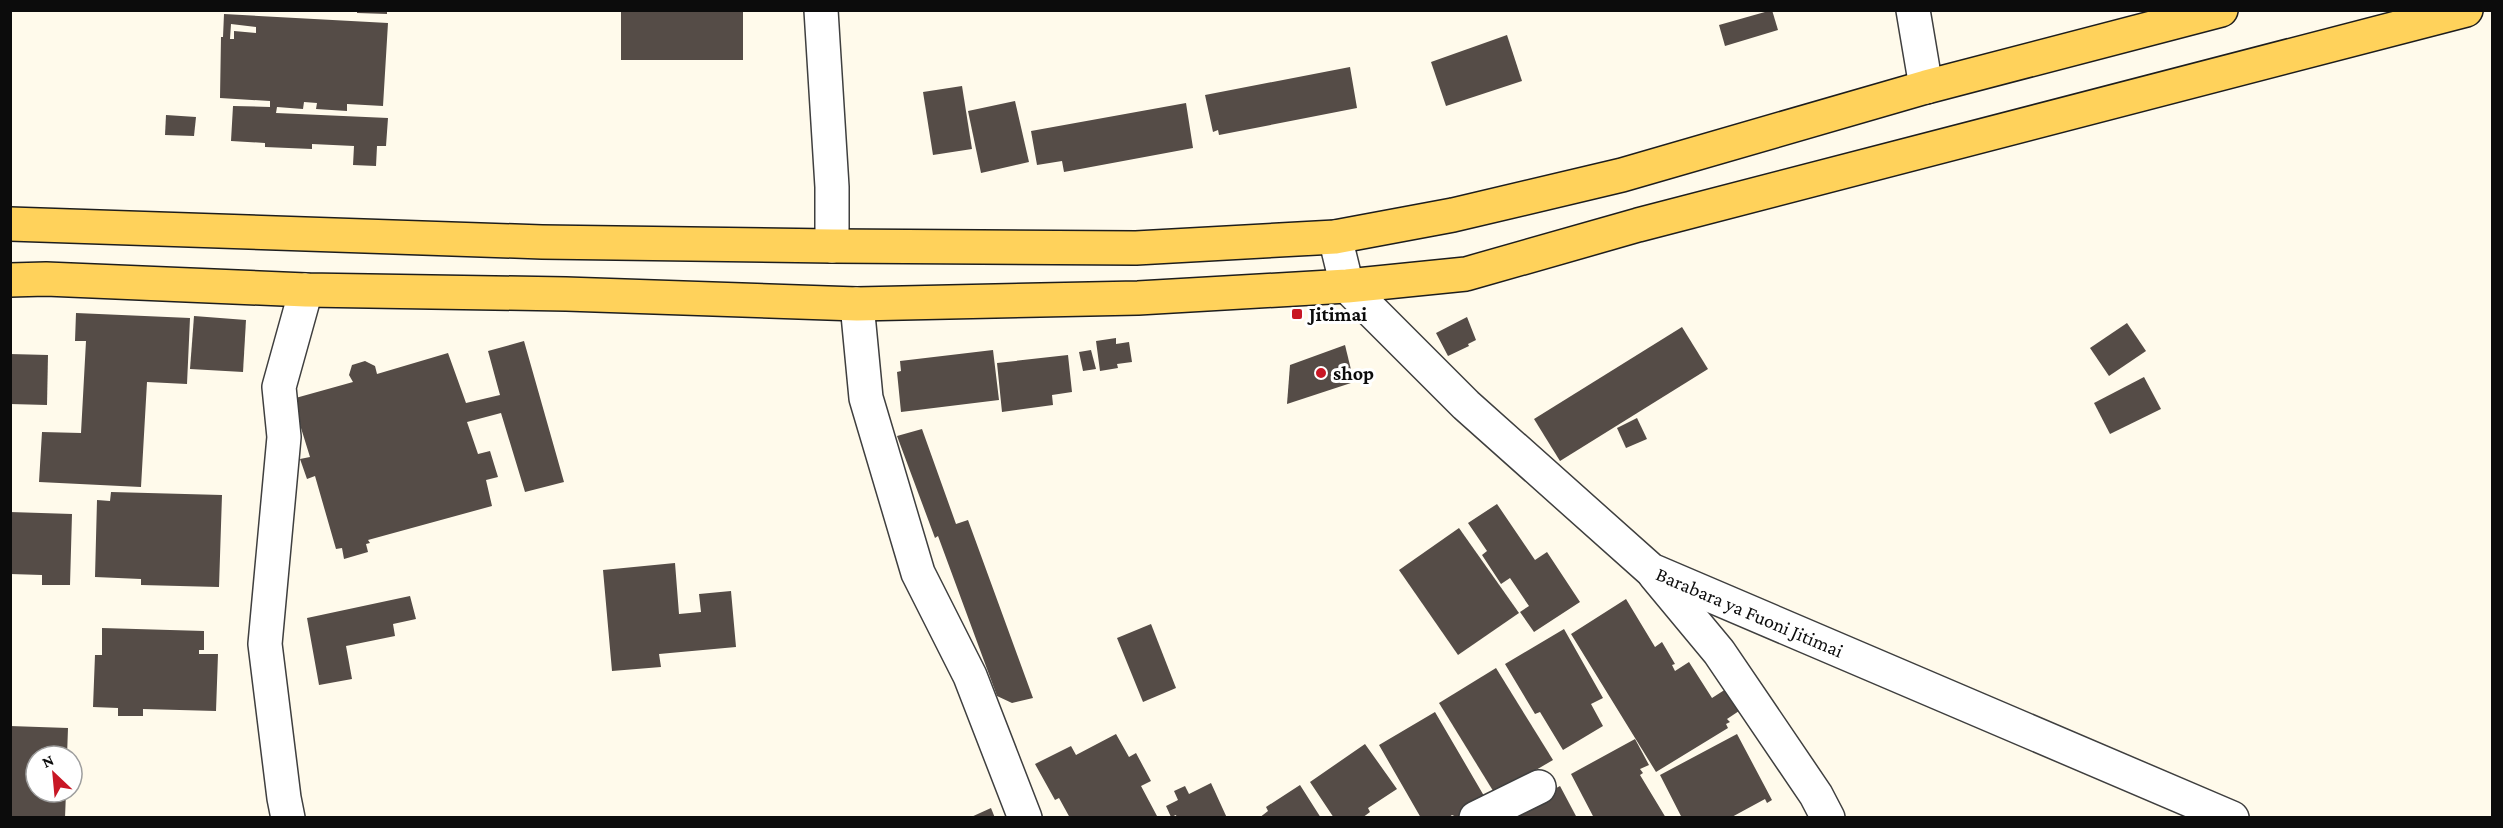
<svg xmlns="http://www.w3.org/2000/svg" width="2503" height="828" viewBox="0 0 2503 828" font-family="'Crimson Pro',serif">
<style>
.building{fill:#554c47;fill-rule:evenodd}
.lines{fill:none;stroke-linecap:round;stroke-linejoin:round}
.street-casing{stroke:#3f3f3f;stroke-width:36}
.primary-casing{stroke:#1d1d1d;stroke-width:36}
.street{stroke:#fff;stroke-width:33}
.primary{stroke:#ffd25b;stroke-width:33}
.poi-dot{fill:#c81725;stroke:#fff;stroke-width:2}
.labels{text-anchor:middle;stroke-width:6;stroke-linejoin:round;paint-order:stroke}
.poi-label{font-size:20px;font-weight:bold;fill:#0c0c0c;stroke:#fff;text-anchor:start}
.street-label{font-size:20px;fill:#0c0c0c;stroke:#fff}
</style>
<rect width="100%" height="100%" fill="#fffaeb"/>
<g class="building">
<path d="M357 10H387V14L357 13Z"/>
<rect x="621" y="10" width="122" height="50"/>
<path d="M1772 10 1778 30 1725 46 1719 25Z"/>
<path d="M224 14 388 23 383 106 347 104V111L316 109 317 103 304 102 303 109 277 107 276 113 388 118 386 146H377L376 166 353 165 354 146 312 144V149L265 147V143L231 141 233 106 270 107V101L220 98 221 37H223ZM231 24 256 27V33L234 31V39H230Z"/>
<path d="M1507 35 1522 81 1446 106 1431 62Z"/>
<path d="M1350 67 1357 108 1219 135 1218 130 1213 132 1205 95Z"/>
<path d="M962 86 972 149 933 155 923 92Z"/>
<path d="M1015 101 1029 162 981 173 968 111Z"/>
<path d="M1186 103 1193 148 1064 172 1062 161 1037 165 1031 131Z"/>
<path d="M166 115 196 117 194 136 165 135Z"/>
<path d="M76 313 190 318 187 384 147 382 141 487 39 482 42 432 81 433 86 341H75Z"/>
<path d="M194 316 246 320 243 372 190 369Z"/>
<path d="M1467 317 1476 340 1468 344 1469 346 1448 356 1436 333Z"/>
<path d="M2127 323 2146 351 2109 376 2090 348Z"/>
<path d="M1682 327 1708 369 1560 461 1534 419Z"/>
<path d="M1116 338V344L1129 342 1132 362 1117 364 1118 368 1100 371 1096 341Z"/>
<path d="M524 341 564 482 525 492 501 413 467 422 478 454 490 451 498 477 486 480 492 506 368 540 370 543 366 544 368 552 344 559 342 548 336 549 315 476 307 479 300 459 310 457 292 399 353 382 349 375 352 365 365 361 375 366 377 374 448 353 466 403 500 395 488 351Z"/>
<path d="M1345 345 1354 382 1287 404 1290 365Z"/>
<path d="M993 350 999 400 901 412 897 372 901 371 900 361Z"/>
<path d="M1091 350 1096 369 1083 371 1079 352Z"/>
<path d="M10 354 48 355 47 405 10 404Z"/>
<path d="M1068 355 1072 392 1052 395 1053 405 1002 412 997 363Z"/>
<path d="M2144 377 2161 409 2110 434 2094 403Z"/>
<path d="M1637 418 1647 439 1626 448 1617 428Z"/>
<path d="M922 429 956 524 968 520 1033 698 1012 703 997 696 938 536 935 538 897 436Z"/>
<path d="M111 492 222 495 219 587 141 585V579L95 577 97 500 110 501Z"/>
<path d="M1497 504 1535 560 1547 552 1580 602 1534 632 1520 612 1529 606 1510 578 1501 584 1482 555 1487 551 1468 523Z"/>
<path d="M10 512 72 514 70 585H42V575L10 574Z"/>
<path d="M1459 528 1519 613 1458 655 1399 570Z"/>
<path d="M675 563 679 614 701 612 699 594 731 591 736 647 659 654 661 667 612 671 603 570Z"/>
<path d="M410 596 416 619 393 624 395 636 346 646 352 679 319 685 307 618Z"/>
<path d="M1626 599 1655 647 1662 642 1675 664 1672 665 1675 671 1689 662 1712 698 1726 689 1739 711 1727 719 1730 722 1726 724 1728 728 1656 772 1571 634Z"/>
<path d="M1151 624 1176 688 1143 702 1117 638Z"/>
<path d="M102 628 204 631V650H199V654H218L216 711 143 709V716H118V708L93 707 95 655H102Z"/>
<path d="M1564 629 1603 698 1591 704 1603 726 1563 750 1540 712 1535 714 1505 664Z"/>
<path d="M1496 668 1553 760 1495 794 1439 703Z"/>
<path d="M1435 712 1487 801 1459 818 1452 815 1448 818H1421L1379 745Z"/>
<path d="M10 726 68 728 67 756H36V792H66L65 818H10Z"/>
<path d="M1116 734 1129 757 1136 753 1151 781 1141 786 1157 816 1070 818 1059 798 1055 800 1035 764 1071 746 1076 755Z"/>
<path d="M1737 734 1772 800 1767 803 1765 799 1730 818H1682L1660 775Z"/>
<path d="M1635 739 1649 765 1640 769 1643 773 1640 775 1666 818H1594L1571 774Z"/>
<path d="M1365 744 1397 789 1368 808 1370 812 1362 818H1334L1310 782Z"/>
<path d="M1211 783 1227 818H1177L1176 815 1171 817 1166 806 1178 800 1174 791 1185 786 1189 794Z"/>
<path d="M1300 785 1321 818H1259L1268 811 1266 807Z"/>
<path d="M1560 786 1577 818H1515L1512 812Z"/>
<path d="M991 808 995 818H969Z"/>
</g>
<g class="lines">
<g class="street-casing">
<g id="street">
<path d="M821 10 832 187V246"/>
<path d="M1913 10 1926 87"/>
<path id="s1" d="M1335 237 1347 286 1466 405 1651 570 2232 818"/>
<path d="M857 304 866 398 918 573 970 676 1025 818"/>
<path d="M1655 575 1719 652 1816 795 1828 818"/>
<path d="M288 818 284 798 265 644 284 437 279 387 306 290"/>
<path d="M1476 818 1539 787"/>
</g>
</g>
<g class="primary-casing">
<g id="primary">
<path d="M10 224 542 242 832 246 1136 248 1335 237 1453 215 1622 175 1926 87 2221 10"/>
<path d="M10 280 46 279 306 290 566 294 857 304 1138 298 1347 286 1466 274 1638 225 2466 10"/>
</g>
</g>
<use href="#street" class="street"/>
<use href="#primary" class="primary"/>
</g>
<g class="poi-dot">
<rect x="1291" y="308" width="12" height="12" rx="3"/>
<circle cx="1321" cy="373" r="6"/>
</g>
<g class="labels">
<g class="poi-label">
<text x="1309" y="321">Jitimai</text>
<text x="1333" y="380">shop</text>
</g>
<g class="street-label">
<text dy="7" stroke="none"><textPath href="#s1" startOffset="574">Barabara ya Fuoni Jitimai</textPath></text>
</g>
</g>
<rect width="2503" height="828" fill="none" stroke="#0c0c0c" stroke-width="24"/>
<g transform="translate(54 774) rotate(334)"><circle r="28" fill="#ffffff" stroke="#9e9e9e" stroke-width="1.5"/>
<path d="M0-4.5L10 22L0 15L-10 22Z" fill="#c81725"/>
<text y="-9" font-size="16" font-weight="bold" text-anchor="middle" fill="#0c0c0c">N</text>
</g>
</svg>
